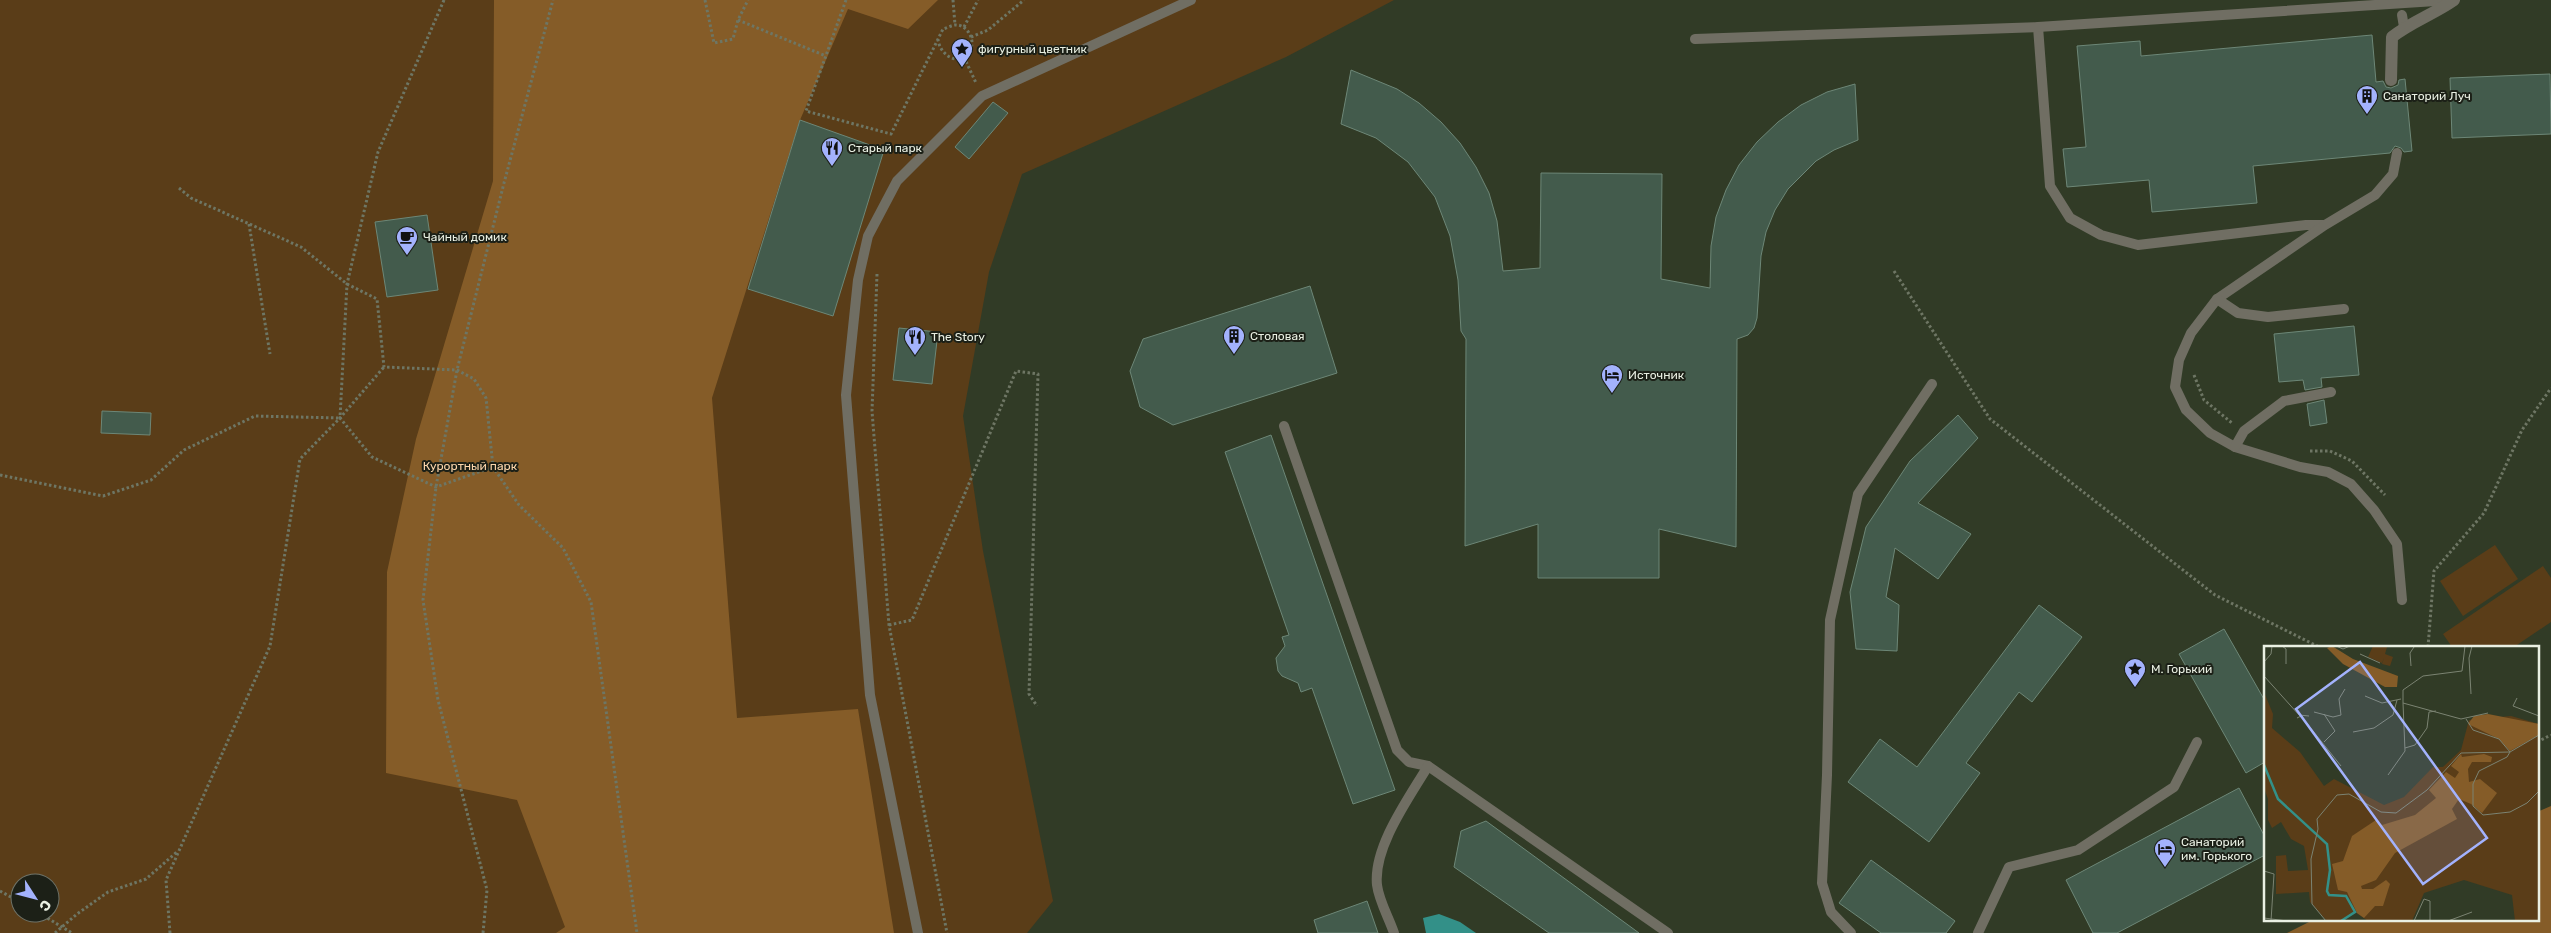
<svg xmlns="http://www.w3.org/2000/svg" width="2551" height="933" viewBox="0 0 2551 933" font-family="Rubik,sans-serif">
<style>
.green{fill:#5a3d18;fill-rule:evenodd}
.forest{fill:#855c28}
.water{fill:#339088}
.building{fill:#435b4c;stroke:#6d8777}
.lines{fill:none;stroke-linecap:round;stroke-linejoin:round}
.path{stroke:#6e7664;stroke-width:3;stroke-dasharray:2.5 2.5;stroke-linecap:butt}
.lane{stroke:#706e63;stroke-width:10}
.street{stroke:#706e63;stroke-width:12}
.labels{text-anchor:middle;stroke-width:4;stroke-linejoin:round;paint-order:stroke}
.poi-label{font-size:12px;fill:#eaf0e3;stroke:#1c2017;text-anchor:start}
.park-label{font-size:12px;fill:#fdd7ac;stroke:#1c2017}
.inset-river{fill:none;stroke:#339088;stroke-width:2.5}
.inset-road{fill:none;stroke:#7b8372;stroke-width:1}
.view{fill:#a3b2fd;fill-opacity:0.15;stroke:#a3b2fd;stroke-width:2.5}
.inset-edge{fill:none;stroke:#eaf0e3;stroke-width:2.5}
</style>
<rect width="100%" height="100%" fill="#313b26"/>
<g class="green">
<path d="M0 0H1394L1286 57 1022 174 989 272 963 416 983 551 1053 901 1027 933H0ZM20 883H50V913H20Z"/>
<path d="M2495 545 2518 579 2463 616 2440 581Z"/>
<path d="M2543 566 2551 578V622L2514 647H2452L2443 634Z"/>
</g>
<g class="forest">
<path d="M494 0H938L908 29 848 9 800 120 712 398 737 718 858 709 894 933H556L565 927 517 800 386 773 387 572 416 439 493 181Z"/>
<path d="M2551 806V933H2287L2315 919H2537V812Z"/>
</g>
<path class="water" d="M1439 914 1460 922 1476 933H1426L1423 918Z"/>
<g class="building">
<path d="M2372 35 2376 82 2383 81 2386 87 2391 88 2398 85 2399 80 2405 79 2412 151 2404 152 2401 148 2395 146 2390 153 2253 166 2257 203 2152 212 2149 180 2067 187 2063 149 2086 147 2077 46 2140 41 2141 56Z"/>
<path d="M1351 70 1397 89 1419 103 1441 122 1460 143 1476 167 1489 193 1497 221 1503 271 1540 268 1541 173 1662 174 1661 279 1710 288 1711 246 1716 217 1726 190 1739 165 1757 142 1778 122 1801 105 1827 92 1855 84 1858 140 1834 150 1816 161 1788 189 1775 210 1766 232 1761 256 1757 318 1754 328 1748 335 1737 339 1736 547 1659 529V578H1538V524L1465 546 1466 339 1461 331 1458 280 1450 236 1435 197 1408 162 1376 138 1341 124Z"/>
<path d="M2550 74 2551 134 2452 138 2450 78Z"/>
<path d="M993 102 1008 113 969 159 955 147Z"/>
<path d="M800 120 884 150 833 316 748 289Z"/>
<path d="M427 215 438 290 387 297 375 222Z"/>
<path d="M1310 286 1337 373 1173 425 1140 407 1130 371 1143 339Z"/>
<path d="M2354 326 2359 375 2321 378 2322 387 2305 390 2303 380 2279 382 2274 334Z"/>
<path d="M899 328 938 332 932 384 893 380Z"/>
<path d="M2324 400 2327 423 2310 426 2307 404Z"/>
<path d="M102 411 151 413 150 435 101 433Z"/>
<path d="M1958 415 1978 438 1918 503 1971 534 1938 579 1895 548 1886 597 1899 605 1897 651 1856 649 1850 592 1866 527 1910 461Z"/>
<path d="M1271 435 1395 790 1353 804 1312 688 1301 692 1298 683 1282 676 1278 671 1276 658 1285 646 1282 637 1289 635 1225 452Z"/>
<path d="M2039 605 2082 637 2032 702 2019 692 1966 763 1980 773 1929 842 1848 782 1880 739 1917 767Z"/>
<path d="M2224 629 2265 701V762L2246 773 2179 654Z"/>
<path d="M2239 788 2265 837V855L2117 933H2093L2066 880Z"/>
<path d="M1486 821 1639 933H1549L1454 867 1461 831Z"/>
<path d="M1871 860 1955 921 1946 933H1881L1839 903Z"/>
<path d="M1367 901 1378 933H1318L1314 920Z"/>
</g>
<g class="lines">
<g class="path">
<path d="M444 0 378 152 347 284 340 418 372 457 436 487 493 467"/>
<path d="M705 0 714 43 733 39 738 20 748 0"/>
<path d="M846 0 806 111 891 134 943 29C947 28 952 25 955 25 966 24 975 38 971 48 963 68 941 58 938 40"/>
<path d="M953 0 955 25"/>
<path d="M738 20 826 56"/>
<path d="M964 27 978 0"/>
<path d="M971 37 988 30 1024 0"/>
<path d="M964 57 976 83"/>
<path d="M179 188 191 198 301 247 347 284 377 299 384 367 457 370 474 379 486 398 493 467 519 505 563 548 591 602 637 933"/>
<path d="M249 224 270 354"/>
<path d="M1894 271 1990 419 2215 595 2319 647"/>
<path d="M877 274 872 411 889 625 947 933"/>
<path d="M2194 375 2204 400 2232 423"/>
<path d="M2310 451H2330L2352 461 2385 495"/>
<path d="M0 475 103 496 151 480 184 450 255 416 340 418"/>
<path d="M889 625 912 620 1016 371 1038 374 1029 694 1037 706"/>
<path d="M2428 647 2434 571 2484 513 2522 430 2551 388"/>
<path d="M2537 742 2551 735"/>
<path d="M0 891 20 902"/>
<path d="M39 913 72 933"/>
<path d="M55 933 77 914 108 892 146 879 178 851"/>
<path d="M170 933 166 880 270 646 300 459 340 418 384 367"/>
<path d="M483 933 487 890 438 700 423 600 436 487 457 370 504 183 553 0"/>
</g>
<g class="lane">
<path d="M2402 15 2404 27"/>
<path d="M2038 27 2050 186 2070 218 2101 235 2138 245 2306 225H2324"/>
<path d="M1695 39 2038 27 2451 0"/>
<path d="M2397 153 2393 174 2375 195 2325 225 2217 299 2191 333 2179 360 2175 387 2186 410 2210 433 2235 447 2300 467 2328 472 2351 484 2374 510 2397 544 2402 600"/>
<path d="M2217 299 2238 313 2268 317 2344 309"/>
<path d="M1284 426 1397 750 1409 762 1428 766 1668 933"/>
<path d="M2235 447 2244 431 2284 401 2331 392"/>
<path d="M918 933 870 695 846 395 858 280 868 236 897 181 982 96 1191 0"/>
<path d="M1394 933C1389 918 1379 901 1377 885 1373 847 1409 798 1428 766"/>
<path d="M1851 933 1831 912 1822 883 1827 775 1830 620 1858 494 1932 384"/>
<path d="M1978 933 2009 867 2078 850 2174 787 2197 742"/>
</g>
<path class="street" d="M2391 80 2392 37C2411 22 2434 14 2454 0"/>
</g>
<defs>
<g id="sight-pin" transform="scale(1.125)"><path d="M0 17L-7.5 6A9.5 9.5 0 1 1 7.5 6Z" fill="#a3b2fd" stroke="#1c2017"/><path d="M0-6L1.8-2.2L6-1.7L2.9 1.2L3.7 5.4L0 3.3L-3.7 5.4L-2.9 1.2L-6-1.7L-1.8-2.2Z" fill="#111"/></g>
<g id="building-pin" transform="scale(1.125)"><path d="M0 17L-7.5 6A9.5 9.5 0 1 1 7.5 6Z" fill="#a3b2fd" stroke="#1c2017"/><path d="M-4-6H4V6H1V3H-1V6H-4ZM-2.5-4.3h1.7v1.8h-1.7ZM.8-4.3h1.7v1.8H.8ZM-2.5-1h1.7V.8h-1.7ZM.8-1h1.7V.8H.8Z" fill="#111"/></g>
<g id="restaurant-pin" transform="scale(1.125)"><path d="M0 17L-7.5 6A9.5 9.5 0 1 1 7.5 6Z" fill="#a3b2fd" stroke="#1c2017"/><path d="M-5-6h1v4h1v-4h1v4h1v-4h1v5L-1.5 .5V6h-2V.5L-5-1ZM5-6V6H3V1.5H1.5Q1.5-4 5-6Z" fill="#111"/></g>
<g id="cafe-pin" transform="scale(1.125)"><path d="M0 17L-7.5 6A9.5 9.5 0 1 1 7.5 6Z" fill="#a3b2fd" stroke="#1c2017"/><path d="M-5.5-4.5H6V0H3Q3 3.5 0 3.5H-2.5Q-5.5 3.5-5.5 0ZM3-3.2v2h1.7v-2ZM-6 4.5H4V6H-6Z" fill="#111"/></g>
<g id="hotel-pin" transform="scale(1.125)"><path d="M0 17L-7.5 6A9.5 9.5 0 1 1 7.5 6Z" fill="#a3b2fd" stroke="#1c2017"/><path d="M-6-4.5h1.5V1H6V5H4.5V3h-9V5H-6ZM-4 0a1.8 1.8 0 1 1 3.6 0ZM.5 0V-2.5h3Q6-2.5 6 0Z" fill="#111"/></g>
</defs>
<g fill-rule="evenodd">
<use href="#sight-pin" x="962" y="49"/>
<use href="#building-pin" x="2367" y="96"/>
<use href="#restaurant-pin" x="832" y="148"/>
<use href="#cafe-pin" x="407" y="237"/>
<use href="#building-pin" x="1234" y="336"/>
<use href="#restaurant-pin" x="915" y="337"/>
<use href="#hotel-pin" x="1612" y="375"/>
<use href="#sight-pin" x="2135" y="669"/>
<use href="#hotel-pin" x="2165" y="849"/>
</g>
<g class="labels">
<g class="poi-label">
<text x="978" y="53">фигурный цветник</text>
<text x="2383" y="100">Cанаторий Луч</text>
<text x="848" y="152">Старый парк</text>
<text x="423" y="241">Чайный домик</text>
<text x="1250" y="340">Столовая</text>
<text x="931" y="341">The Story</text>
<text x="1628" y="379">Источник</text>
<text x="2151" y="673">М. Горький</text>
<text x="2181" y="846">Санаторий<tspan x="2181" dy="14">им. Горького</tspan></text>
</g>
<g class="park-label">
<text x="470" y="470">Курортный парк</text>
</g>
</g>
<g transform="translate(2264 646)">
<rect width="275" height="275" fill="#313b26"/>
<path d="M109 0 123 1 121 8 129 11 126 20 118 18 120 12 118 17 104 11ZM0 46 9 68 8 82 36 106 60 140 70 133 120 159 140 151 169 121H179L197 104 205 74 247 70 275 78V275H251L248 249 200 234 160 247 148 275H104L91 266 80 275H63L46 256 45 246 12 248V210L22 209 24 225 44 224 40 200 27 193 17 176 8 182 4 174V153L0 142Z" fill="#5a3d18"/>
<path d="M68 0 89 13 134 30 133 41H121L79 18 63 2ZM224 68 275 78V89L246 105 235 93 204 78 210 70ZM197 108 198 111 220 108 228 111 227 116H208L204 123 205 136 216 133 233 147 218 167 207 158 195 153 188 163 193 173 131 207 112 234 97 240 98 243H109L122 234 126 238 119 260H111L100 272 93 267 83 246 74 244 68 218 79 215 88 190 112 174 118 179 151 169 172 152 165 144 182 126 191 132 195 126 187 120Z" fill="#855c28"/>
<path class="inset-river" d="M0 119 14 153 63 198 66 224 63 245 65 249 82 250 91 266 77 275"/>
<path class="inset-road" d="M18 0 22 3V18M72 0 79 3 86 0M96 8 116 17M0 16 7 8 8 0M147 20 146 7 150 1M198 25 159 30 139 44V57L197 73 224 67M198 25 201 0M0 30 35 69 45 70M207 48 205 12 208 0M101 50 118 57 137 53M253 52 249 60 275 70M50 66 69 71 77 69 75 53 81 43M60 68 71 85 60 96M33 72 37 70 77 120M202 73 209 84 235 93 246 106M89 86 110 82 129 69 133 54M141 102 151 99 163 82 165 66 172 65M246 106 243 111 215 125 209 138V160L219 169 246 166 263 157 275 145M124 129 141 105 139 57M0 225 10 228 7 275M0 272 23 275M62 275 48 258 47 213 54 183 53 173 73 149 85 148 117 166 132 167 163 144 197 107 246 106 275 89M150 275 160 253 166 255V275M184 275 208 266"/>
<path class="view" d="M96 16 223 192 159 238 32 63Z"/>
<rect width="275" height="275" class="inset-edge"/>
</g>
<g transform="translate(35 898) rotate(126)"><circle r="24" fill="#1c2017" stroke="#6e7369"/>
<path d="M0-4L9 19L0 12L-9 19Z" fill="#a3b2fd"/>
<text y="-8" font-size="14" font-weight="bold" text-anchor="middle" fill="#eaf0e3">С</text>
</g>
</svg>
